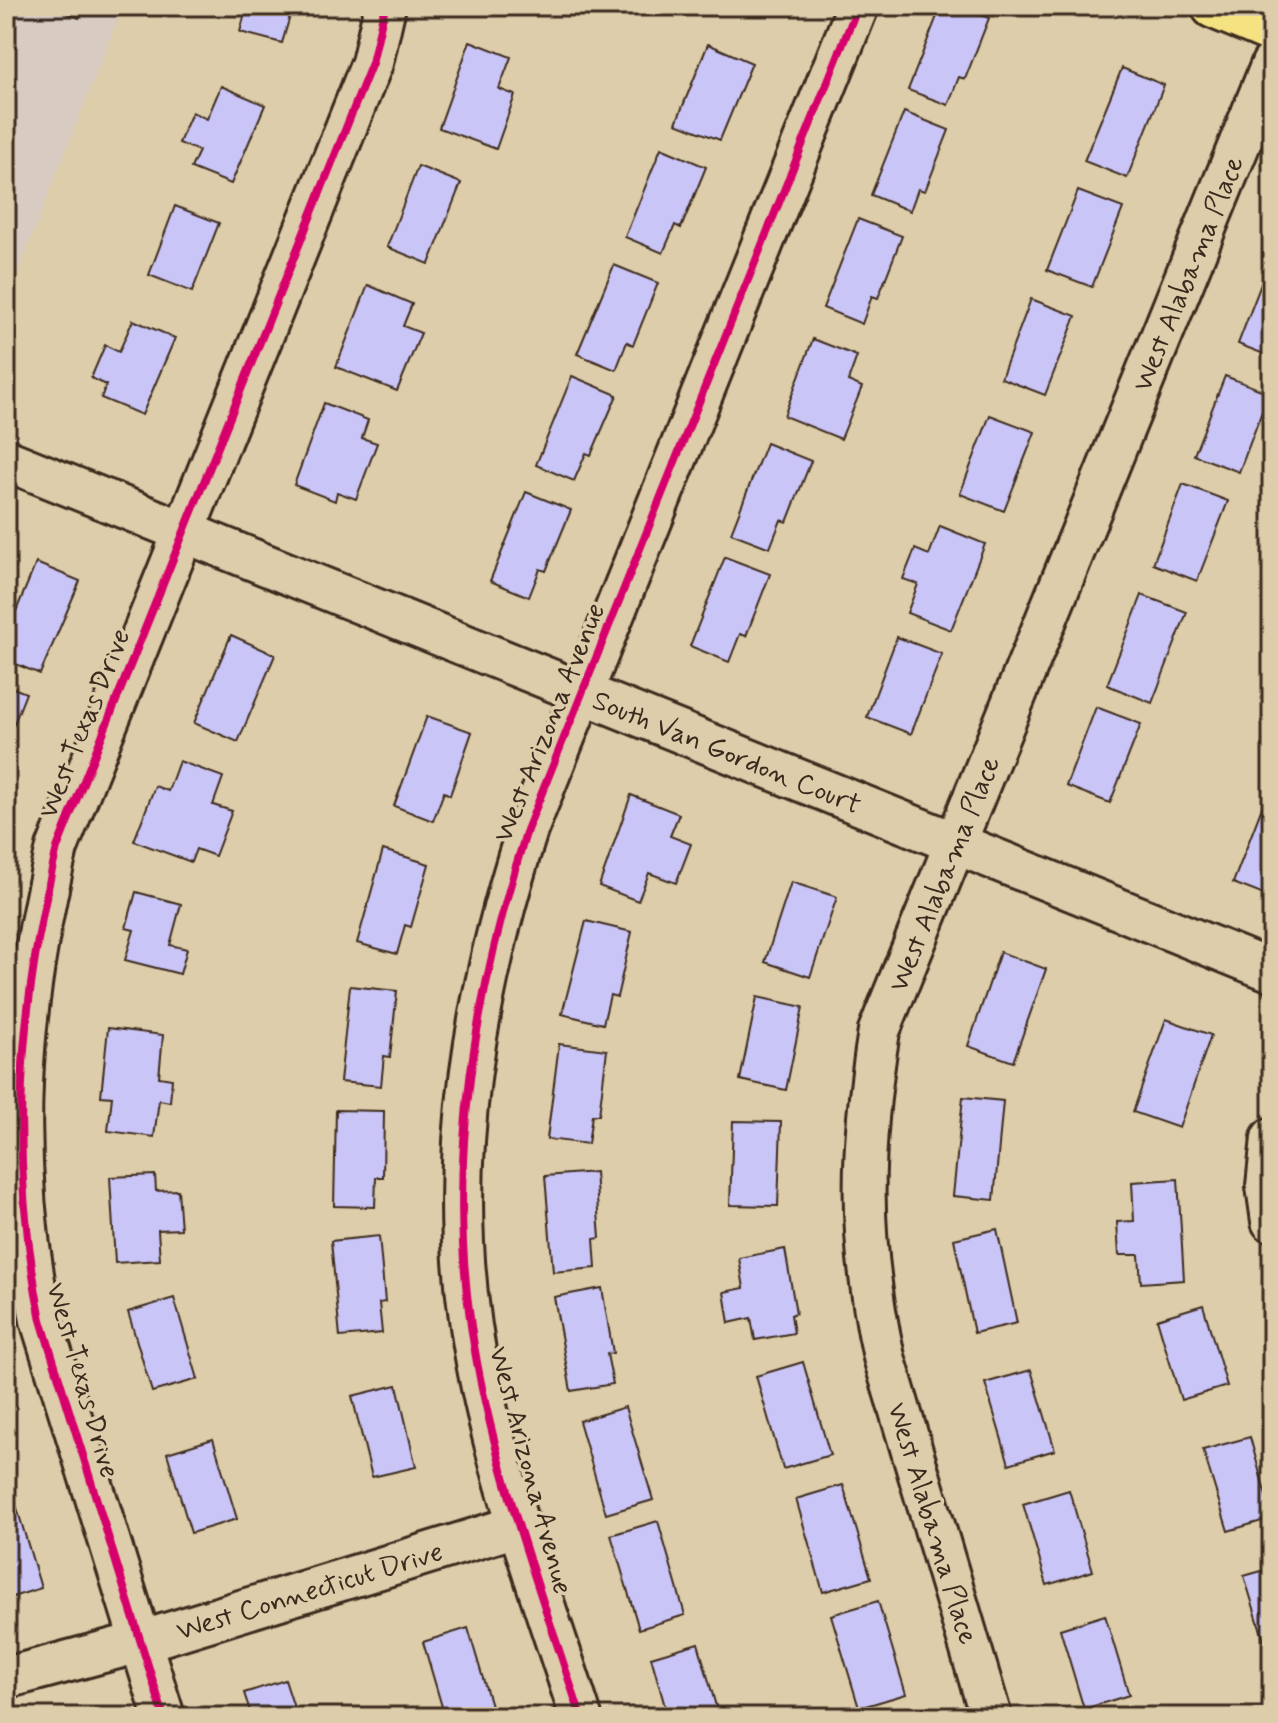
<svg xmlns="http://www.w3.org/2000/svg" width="1278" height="1723" viewBox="0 0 1278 1723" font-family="Mynerve,sans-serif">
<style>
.built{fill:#d8cbc1}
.building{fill:#cac5f7;stroke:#3b2a1e;stroke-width:2}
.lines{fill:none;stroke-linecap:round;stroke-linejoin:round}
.minor-casing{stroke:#3b2a1e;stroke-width:46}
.major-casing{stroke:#3b2a1e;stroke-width:50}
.minor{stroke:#decdaa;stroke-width:40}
.major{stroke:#f5e382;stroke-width:44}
.cycleway-casing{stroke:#decdaa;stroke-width:13}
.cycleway{stroke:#d6006c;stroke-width:8}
.labels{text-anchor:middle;stroke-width:7;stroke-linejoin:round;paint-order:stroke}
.street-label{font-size:28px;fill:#3b2a1e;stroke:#decdaa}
</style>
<rect width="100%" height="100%" fill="#decdaa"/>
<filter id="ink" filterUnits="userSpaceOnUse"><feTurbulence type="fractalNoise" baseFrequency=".0125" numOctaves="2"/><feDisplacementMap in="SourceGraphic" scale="16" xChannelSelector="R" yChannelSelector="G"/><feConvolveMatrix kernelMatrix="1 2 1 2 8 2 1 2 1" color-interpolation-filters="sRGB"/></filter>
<g filter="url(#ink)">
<path class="built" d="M6 6H123L6 302Z"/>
<g class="building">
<path d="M49 6H84L79 18Z"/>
<path d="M247 6H293L282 43 240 32Z"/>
<path d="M941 6H958L989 18 965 79 959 77 948 105 908 90Z"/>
<path d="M470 41 511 57 499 89 515 95 496 149 439 128Z"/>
<path d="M708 44 752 63 720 140 676 123Z"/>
<path d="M1122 68 1164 85 1127 178 1084 161Z"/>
<path d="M221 86 265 105 231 184 191 168 199 151 179 143 192 112 207 119Z"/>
<path d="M904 112 949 130 925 191 918 189 910 211 871 195Z"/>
<path d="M661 148 706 167 681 228 675 225 663 253 625 237Z"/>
<path d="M418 166 461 183 429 264 387 247Z"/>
<path d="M1078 191 1123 208 1092 287 1047 270Z"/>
<path d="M175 206 219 223 192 292 149 275Z"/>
<path d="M858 219 902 236 878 298 872 296 862 324 823 308Z"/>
<path d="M1271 258H1272V357L1238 344Z"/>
<path d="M614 265 658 283 633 345 627 342 616 370 577 354Z"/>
<path d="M368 285 412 304 403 326 421 333 397 391 336 367Z"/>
<path d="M1031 299 1076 316 1045 395 1001 378Z"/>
<path d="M133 320 175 338 142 415 101 398 106 385 91 378 105 345 119 352Z"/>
<path d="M813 339 857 356 848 381 862 387 841 439 784 416Z"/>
<path d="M572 376 617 395 591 455 586 453 574 481 536 465Z"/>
<path d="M1225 376 1269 393 1239 472 1194 455Z"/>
<path d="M324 403 368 420 362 438 377 443 356 499 337 492 335 501 294 485Z"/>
<path d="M990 415 1035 432 1004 511 960 494Z"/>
<path d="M766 443 811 461 787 522 781 520 770 548 731 533Z"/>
<path d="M1183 484 1228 501 1197 581 1153 564Z"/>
<path d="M526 492 571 510 546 571 540 569 529 597 490 581Z"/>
<path d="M940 526 985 544 951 630 907 613 918 584 903 579 915 549 929 555Z"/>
<path d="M725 557 770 574 746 636 740 634 729 662 690 646Z"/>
<path d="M36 563 80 581 40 674 6 660V635Z"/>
<path d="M1142 595 1187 612 1152 703 1107 685Z"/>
<path d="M231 635 275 655 238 742 194 723Z"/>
<path d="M897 637 942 654 911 734 867 717Z"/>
<path d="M6 685 26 693 6 744Z"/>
<path d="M1096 707 1141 724 1110 803 1066 786Z"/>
<path d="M427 716 472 732 450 795 444 792 433 821 394 806Z"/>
<path d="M179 761 223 777 213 805 232 811 215 856 196 849 191 862 134 841 155 786 168 791Z"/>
<path d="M631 795 679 814 670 836 691 844 676 883 649 873 638 901 599 886Z"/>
<path d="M1266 797 1272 800V898L1233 883Z"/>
<path d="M383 850 429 864 411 927 405 925 397 954 357 943Z"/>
<path d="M791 882 837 897 810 977 765 962Z"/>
<path d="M136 892 181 904 170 945 187 949 180 974 125 960 134 930 126 928Z"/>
<path d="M586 921 632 932 617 997 610 995 603 1024 562 1014Z"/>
<path d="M1000 952 1046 969 1013 1062 968 1046Z"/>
<path d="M350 986 397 991 390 1057 384 1056 381 1086 340 1082Z"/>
<path d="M757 997 803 1007 786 1090 740 1080Z"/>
<path d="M1166 1019 1211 1035 1179 1128 1133 1112Z"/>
<path d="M108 1028 163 1035 159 1077 172 1079 170 1102 159 1100 154 1137 108 1131 112 1097 101 1096Z"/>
<path d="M559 1044 607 1050 599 1115H592L588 1144 547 1139Z"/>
<path d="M963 1097 1003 1101 994 1200 953 1196Z"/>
<path d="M336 1110 384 1111 383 1177H376L375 1207 334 1206Z"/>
<path d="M733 1121 781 1122 778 1206 730 1205Z"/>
<path d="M595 1172 600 1238 594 1239 596 1268 553 1272 545 1176Z"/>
<path d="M155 1175 156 1191 178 1190 181 1229 158 1230 160 1260 115 1263 110 1177Z"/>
<path d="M1178 1179 1184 1280 1141 1283 1139 1255H1119L1117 1222 1134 1221 1132 1182Z"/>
<path d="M997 1229 1017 1323 974 1333 954 1239Z"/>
<path d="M379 1236 385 1302 379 1303 382 1333 340 1337 331 1241Z"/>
<path d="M785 1249 796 1313 791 1315 794 1333 755 1340 751 1318 729 1323 724 1292 744 1288 739 1258Z"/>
<path d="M602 1288 613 1353 607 1354 613 1384 571 1391 554 1297Z"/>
<path d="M174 1298 198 1379 152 1392 128 1312Z"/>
<path d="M1203 1305 1227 1386 1181 1400 1157 1319Z"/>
<path d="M803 1362 830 1455 783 1469 756 1376Z"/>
<path d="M1031 1370 1055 1450 1009 1464 985 1383Z"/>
<path d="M397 1385 416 1467 372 1477 352 1396Z"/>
<path d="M625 1407 653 1500 606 1514 579 1421Z"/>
<path d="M1250 1437 1272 1518 1228 1531 1203 1450Z"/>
<path d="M213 1439 237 1519 191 1533 167 1453Z"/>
<path d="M843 1485 871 1578 823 1592 796 1499Z"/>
<path d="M1069 1490 1093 1571 1047 1585 1023 1504Z"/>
<path d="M17 1508 41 1588 6 1599V1511Z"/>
<path d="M658 1521 685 1615 639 1629 611 1535Z"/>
<path d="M1272 1568V1656L1269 1657 1244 1576Z"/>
<path d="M878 1601 906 1694 859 1708 831 1615Z"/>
<path d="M1105 1615 1129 1695 1084 1709 1060 1629Z"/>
<path d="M468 1628 492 1709 466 1717H445L423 1642Z"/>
<path d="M698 1643 719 1717H668L651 1657Z"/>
<path d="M285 1680 297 1717H252L244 1693Z"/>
</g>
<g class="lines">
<g class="minor-casing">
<g id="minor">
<path id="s1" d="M6 460 1272 971"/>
<path d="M1272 1138 1267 1186 1272 1221"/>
<path id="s2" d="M6 1678 140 1642 520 1525"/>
<path d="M164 1717 41 1320C8 1154 18 1012 57 848L372 63 385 6"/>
<path d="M581 1717C540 1589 490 1459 471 1326 446 1157 476 990 527 830L858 6"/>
<path id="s3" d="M991 1717 884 1357C858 1239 860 1150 879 1031L1272 64"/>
</g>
</g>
<g class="major-casing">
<path id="major" d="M1214 6 1272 30"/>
</g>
<use href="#minor" class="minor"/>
<use href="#major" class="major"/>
<g class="cycleway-casing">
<g id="cycleway">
<path d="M164 1717 41 1320C8 1154 18 1012 57 848L372 63 385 6"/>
<path d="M581 1717C540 1589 490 1459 471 1326 446 1157 476 990 527 830L858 6"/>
</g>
</g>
<use href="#cycleway" class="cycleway"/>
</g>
</g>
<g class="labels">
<g class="street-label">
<text dy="10" stroke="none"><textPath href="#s3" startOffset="1522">West Alabama Place</textPath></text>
<text transform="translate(548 722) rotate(-68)" y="10">West Arizona Avenue</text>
<text transform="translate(83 723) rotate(-68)" y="10">West Texas Drive</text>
<text dy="10" stroke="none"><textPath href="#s1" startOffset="778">South Van Gordon Court</textPath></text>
<text dy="10" stroke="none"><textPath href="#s3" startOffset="874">West Alabama Place</textPath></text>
<text transform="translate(84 1380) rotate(74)" y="10">West Texas Drive</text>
<text transform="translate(532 1470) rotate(75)" y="10">West Arizona Avenue</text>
<text transform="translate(934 1523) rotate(73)" y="10">West Alabama Place</text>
<text dy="10" stroke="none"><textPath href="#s2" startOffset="316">West Connecticut Drive</textPath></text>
</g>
</g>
<rect width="1278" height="1723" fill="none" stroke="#decdaa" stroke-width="32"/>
<rect x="16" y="16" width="1246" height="1691" fill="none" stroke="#3b2a1e" stroke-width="3" filter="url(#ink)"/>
</svg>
